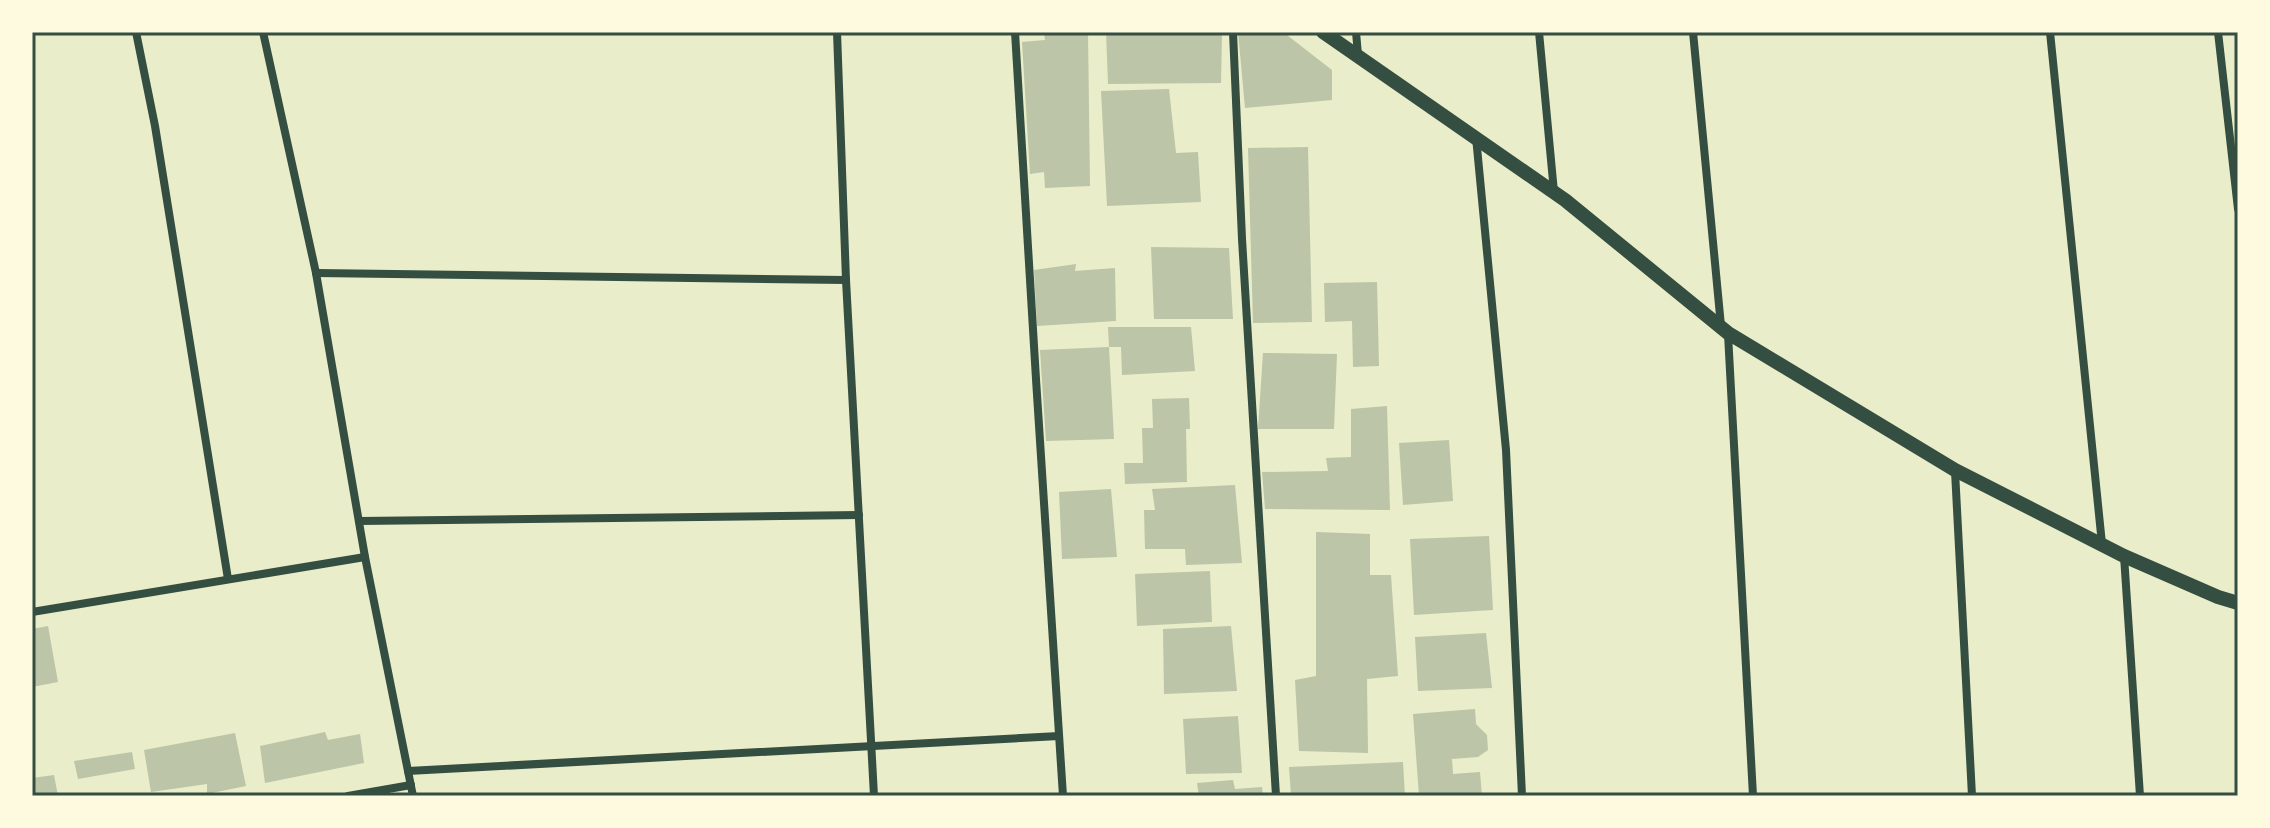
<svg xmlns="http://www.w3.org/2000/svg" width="2270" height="828" viewBox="0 0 2270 828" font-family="'PT Sans Narrow',sans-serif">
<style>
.building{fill:#bcc5a7}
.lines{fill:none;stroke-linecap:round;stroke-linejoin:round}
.minor{stroke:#344e41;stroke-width:8}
.tertiary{stroke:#344e41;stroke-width:14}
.neatline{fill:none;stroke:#344e41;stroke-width:3}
</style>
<rect width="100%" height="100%" fill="#e9edc9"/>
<g class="building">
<path d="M1044 32H1088L1090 186 1045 188 1044 172 1030 174 1022 42 1045 40Z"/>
<path d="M1106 32H1222L1221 83 1108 84Z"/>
<path d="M1238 32H1283L1332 70V100L1245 108Z"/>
<path d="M1169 89 1176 153 1198 152 1201 202 1107 206 1101 91Z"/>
<path d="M1308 147 1312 322 1253 323 1248 148Z"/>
<path d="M1151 247 1229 248 1233 319H1154Z"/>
<path d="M1076 264 1075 271 1115 268 1116 321 1037 326 1034 270Z"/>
<path d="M1377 282 1379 366 1353 367 1352 321 1325 322 1324 283Z"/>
<path d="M1108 327H1191L1195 371 1122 375 1121 347H1109Z"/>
<path d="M1109 347 1114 439 1046 441 1040 350Z"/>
<path d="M1263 353 1337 354 1334 429H1258Z"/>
<path d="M1189 398 1190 429H1186L1187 482 1125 484 1124 463H1143L1142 428H1153L1152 399Z"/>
<path d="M1387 406 1390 510 1265 509 1262 472 1328 471 1326 458 1351 457V409Z"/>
<path d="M1449 440 1453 501 1403 505 1399 443Z"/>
<path d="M1235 485 1242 563 1186 565 1185 549H1145L1144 510H1155L1152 489Z"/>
<path d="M1111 489 1117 557 1062 559 1059 492Z"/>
<path d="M1316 532 1370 534V575H1391L1398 676 1367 679 1368 753 1299 751 1295 680 1316 676Z"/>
<path d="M1489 536 1493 610 1414 615 1410 539Z"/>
<path d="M1210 571 1212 622 1137 626 1135 574Z"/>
<path d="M48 626 58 682 32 687V629Z"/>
<path d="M1231 626 1237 691 1164 694 1163 629Z"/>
<path d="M1486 633 1492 688 1418 691 1415 637Z"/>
<path d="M1475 709 1476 724 1487 735 1488 750 1478 757 1452 759 1453 774 1480 772 1482 796H1419L1413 714Z"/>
<path d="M1238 716 1242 773 1186 774 1183 719Z"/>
<path d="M325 732 328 740 360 734 364 763 265 783 260 746Z"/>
<path d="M235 733 246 786 207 794V784L151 792 144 750Z"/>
<path d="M132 752 135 769 78 779 74 761Z"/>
<path d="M1403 762 1405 796H1291L1289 767Z"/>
<path d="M54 775 58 796H32V778Z"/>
<path d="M1233 780 1235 789 1262 787 1263 796H1199L1197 783Z"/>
</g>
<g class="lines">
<g class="minor">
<path d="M136 32 155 126 228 579"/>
<path d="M263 32 316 273 365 557 413 796"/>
<path d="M837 32 846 280 874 796"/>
<path d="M1015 32C1029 287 1047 541 1063 796"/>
<path d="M1233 32 1242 239 1276 796"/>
<path d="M1356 32 1358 55"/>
<path d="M1539 32 1554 192"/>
<path d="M1693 32 1721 326"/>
<path d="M2050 32 2102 544"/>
<path d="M2218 32 2238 209"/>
<path d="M1476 137 1506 450 1522 796"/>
<path d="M316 273 846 280"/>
<path d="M1728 334 1753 796"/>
<path d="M1955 471 1972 796"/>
<path d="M359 521 859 515"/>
<path d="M2124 556 2140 796"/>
<path d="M32 612 365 557"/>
<path d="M408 771 1059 736"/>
<path d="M348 796 411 785"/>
</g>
<path class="tertiary" d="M1323 32 1565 200 1728 333 1955 470 2124 556 2218 597 2238 603"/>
</g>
<rect width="2270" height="828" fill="none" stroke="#fefae0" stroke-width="68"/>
<rect x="34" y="34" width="2202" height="760" class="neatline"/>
</svg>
